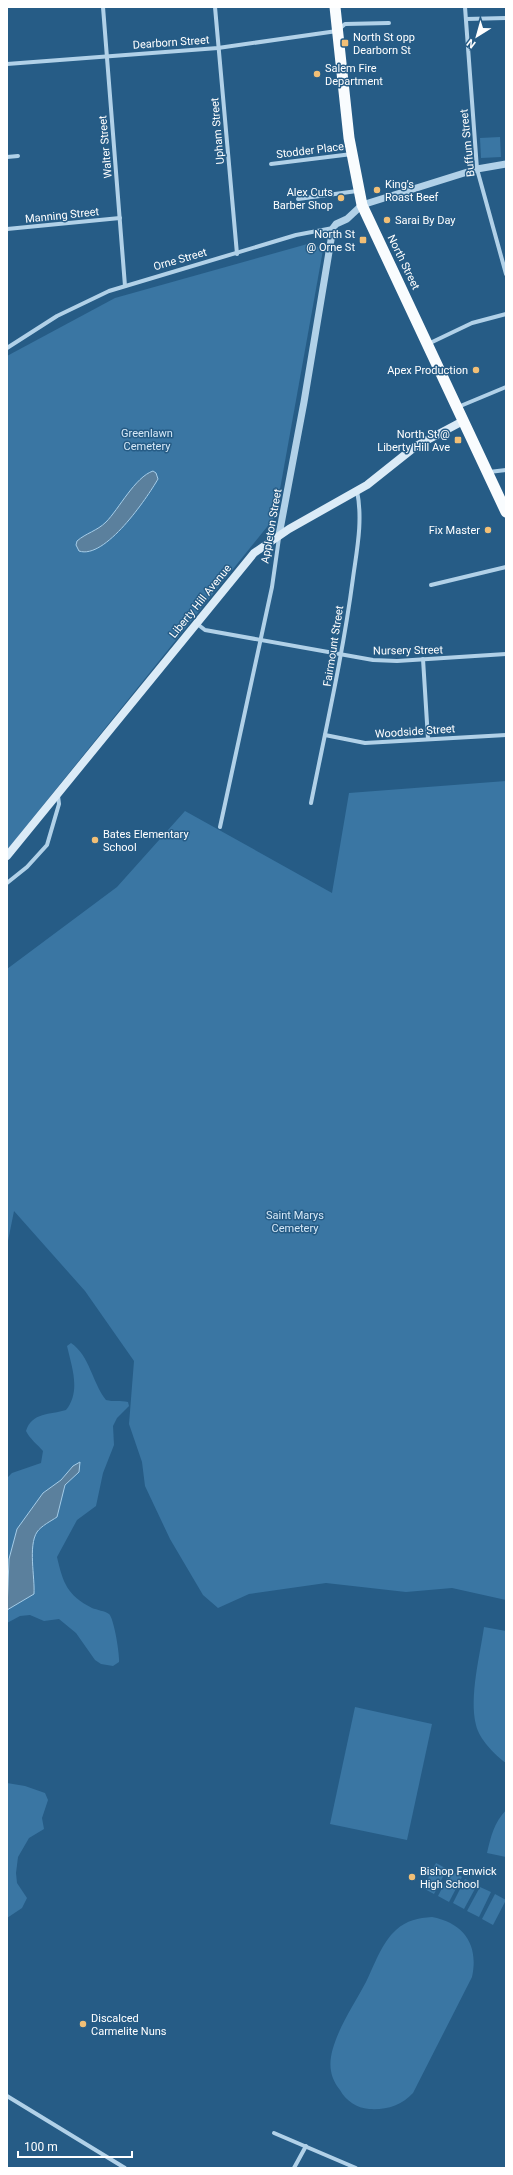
<svg xmlns="http://www.w3.org/2000/svg" width="513" height="2175" viewBox="0 0 513 2175" font-family="Roboto,sans-serif">
<style>
.green{fill:#3a76a3}
.water{fill:#5b809d;stroke:#a5cde9}
.lines{fill:none;stroke-linecap:round;stroke-linejoin:round}
.minor{stroke:#b1d1e8;stroke-width:4}
.tertiary{stroke:#b1d1e8;stroke-width:7}
.secondary{stroke:#dbebf7;stroke-width:8}
.trunk{stroke:#f9fcfe;stroke-width:11}
.poi-dot{fill:#f1bf76;stroke:#265c86;stroke-width:1.5}
.labels{text-anchor:middle;stroke-width:3;stroke-linejoin:round;paint-order:stroke}
.poi-label{font-size:11px;fill:#fff;stroke:#265c86;text-anchor:start}
.street-label{font-size:11px;fill:#fff;stroke:#265c86}
.park-label{font-size:11px;fill:#d5e8f7;stroke:#265c86}
</style>
<rect width="100%" height="100%" fill="#265c86"/>
<g class="green">
<path d="M500 137 501 157 481 158 480 138Z"/>
<path d="M311 243 323 250 275 517 7 850V356L115 298Z"/>
<path d="M506 781V1600L452 1588 406 1592 326 1583 249 1594 218 1608 203 1595 170 1539 145 1486 142 1462 129 1424 134 1361 85 1291 14 1211 7 1246V969L117 887 185 811 332 893 349 793Z"/>
<path d="M71 1343C90 1356 92 1382 106 1400 113 1402 121 1400 128 1402L129 1406 117 1418 113 1426 114 1445 103 1473 96 1506 77 1520 57 1557C63 1583 67 1595 92 1608 97 1610 105 1611 109 1614 114 1618 120 1656 119 1662L113 1666 101 1664 95 1660 76 1633 59 1619 44 1621 30 1615 20 1616 7 1623V1610L34 1594C35 1577 28 1546 37 1532 41 1526 51 1521 57 1517L65 1485 79 1472 73 1466 61 1480 43 1493 17 1529 9 1559 7 1580V1478L12 1473 41 1463 43 1451C38 1445 29 1438 26 1431 32 1412 50 1415 66 1410 81 1391 72 1368 67 1346Z"/>
<path d="M484 1627 506 1631V1763C495 1755 479 1739 476 1725 469 1696 480 1656 484 1627Z"/>
<path d="M355 1707 432 1724 407 1840 330 1824Z"/>
<path d="M7 1783 25 1786 45 1793 48 1800 42 1818 44 1829 29 1838 18 1857 16 1873 17 1883 27 1898 22 1908 7 1918Z"/>
<path d="M506 1810V1857L487 1853C491 1836 494 1823 506 1810Z"/>
<path d="M436 1863 447 1869 434 1894 423 1888Z"/>
<path d="M451 1871 462 1877 449 1902 438 1896Z"/>
<path d="M465 1879 477 1885 464 1909 453 1903Z"/>
<path d="M480 1887 491 1892 479 1917 467 1911Z"/>
<path d="M495 1894 506 1900 493 1925 482 1919Z"/>
<path d="M432 1917C464 1923 479 1945 472 1977L413 2093C401 2106 386 2110 369 2109 357 2108 346 2101 340 2090 336 2085 332 2078 331 2071 326 2045 354 2005 366 1982 374 1966 382 1942 396 1930 407 1920 418 1918 432 1917Z"/>
</g>
<g class="water">
<path d="M153 471 156 473 158 479C147 498 105 560 79 551L76 545 77 541C86 533 97 531 106 522 119 509 135 477 153 471Z"/>
<path d="M80 1462 79 1472 65 1485 57 1517C51 1521 41 1526 37 1532 28 1546 35 1577 34 1594L7 1610 9 1559 17 1529 43 1493 61 1480 73 1466Z"/>
</g>
<g class="lines">
<g class="minor">
<path d="M103 7 125 286"/>
<path d="M215 7 237 254"/>
<path d="M465 7 477 169 506 274"/>
<path d="M466 19 506 18"/>
<path d="M7 64 218 48 337 31 345 24 389 23"/>
<path d="M7 157 18 156"/>
<path d="M271 164 352 154"/>
<path d="M298 199 357 191"/>
<path d="M7 229 120 218"/>
<path d="M428 344 472 323 506 314"/>
<path d="M7 348 57 316 109 291 296 235 333 228"/>
<path d="M458 407 506 387"/>
<path d="M489 472 506 470"/>
<path d="M431 585 506 567"/>
<path d="M196 623 205 630 373 660 397 661 506 654"/>
<path d="M423 659 428 739"/>
<path d="M325 735 365 743 506 735"/>
<path d="M311 803C326 728 343 654 353 578 357 549 363 520 357 491"/>
<path d="M220 827 272 587 279 538"/>
<path d="M7 883 27 867 47 845 59 804 58 796"/>
<path d="M7 2096 125 2168"/>
<path d="M274 2133 356 2168"/>
<path d="M294 2168 306 2146"/>
</g>
<path class="tertiary" d="M279 535 304 402 333 228 336 224 347 219 362 205 477 169 506 164"/>
<path class="secondary" d="M7 856 254 553 289 529 367 485 416 446 463 421"/>
<path class="trunk" d="M335 7 349 138 362 205 506 512"/>
</g>
<g class="poi-dot">
<rect x="341" y="39" width="8" height="8" rx="2"/>
<circle cx="317" cy="74" r="4"/>
<circle cx="377" cy="190" r="4"/>
<circle cx="341" cy="198" r="4"/>
<circle cx="387" cy="220" r="4"/>
<rect x="359" y="236" width="8" height="8" rx="2"/>
<circle cx="476" cy="370" r="4"/>
<rect x="454" y="436" width="8" height="8" rx="2"/>
<circle cx="488" cy="530" r="4"/>
<circle cx="95" cy="840" r="4"/>
<circle cx="412" cy="1877" r="4"/>
<circle cx="83" cy="2024" r="4"/>
</g>
<g class="labels">
<g class="poi-label">
<text x="353" y="41">North St opp<tspan x="353" dy="13">Dearborn St</tspan></text>
<text x="325" y="72">Salem Fire<tspan x="325" dy="13">Department</tspan></text>
<text x="385" y="188">King's<tspan x="385" dy="13">Roast Beef</tspan></text>
<text x="333" y="196" text-anchor="end">Alex Cuts<tspan x="333" dy="13">Barber Shop</tspan></text>
<text x="395" y="224">Sarai By Day</text>
<text x="355" y="238" text-anchor="end">North St<tspan x="355" dy="13">@ Orne St</tspan></text>
<text x="468" y="374" text-anchor="end">Apex Production</text>
<text x="450" y="438" text-anchor="end">North St @<tspan x="450" dy="13">Liberty Hill Ave</tspan></text>
<text x="480" y="534" text-anchor="end">Fix Master</text>
<text x="103" y="838">Bates Elementary<tspan x="103" dy="13">School</tspan></text>
<text x="420" y="1875">Bishop Fenwick<tspan x="420" dy="13">High School</tspan></text>
<text x="91" y="2022">Discalced<tspan x="91" dy="13">Carmelite Nuns</tspan></text>
</g>
<g class="street-label">
<text transform="translate(171 42) rotate(-4)" y="4">Dearborn Street</text>
<text transform="translate(217 131) rotate(-95)" y="4">Upham Street</text>
<text transform="translate(467 143) rotate(-96)" y="4">Buffum Street</text>
<text transform="translate(105 147) rotate(-95)" y="4">Walter Street</text>
<text transform="translate(310 150) rotate(-7)" y="4">Stodder Place</text>
<text transform="translate(62 215) rotate(-6)" y="4">Manning Street</text>
<text transform="translate(180 259) rotate(-16)" y="4">Orne Street</text>
<text transform="translate(404 262) rotate(64)" y="4">North Street</text>
<text transform="translate(271 526) rotate(-80)" y="4">Appleton Street</text>
<text transform="translate(200 601) rotate(-51)" y="4">Liberty Hill Avenue</text>
<text transform="translate(333 646) rotate(-81)" y="4">Fairmount Street</text>
<text transform="translate(408 650) rotate(-1)" y="4">Nursery Street</text>
<text transform="translate(415 731) rotate(-4)" y="4">Woodside Street</text>
</g>
<g class="park-label">
<text x="147" y="437">Greenlawn<tspan x="147" dy="13">Cemetery</tspan></text>
<text x="295" y="1219">Saint Marys<tspan x="295" dy="13">Cemetery</tspan></text>
</g>
</g>
<rect width="513" height="2175" fill="none" stroke="#ffffff" stroke-width="16"/>
<g transform="translate(477 36) rotate(217)" stroke="#265c86" stroke-width="3" paint-order="stroke">
<path d="M0-3L7 15L0 10L-7 15Z" fill="#ffffff"/>
<text y="-6" font-size="11" font-weight="bold" text-anchor="middle" fill="#ffffff">N</text>
</g>
<path d="M18 2151v6h114v-6" fill="none" stroke="#ffffff" stroke-width="2"/>
<text x="24" y="2151" font-size="12" fill="#ffffff" stroke="#265c86" stroke-width="3" paint-order="stroke">100 m</text>
</svg>
